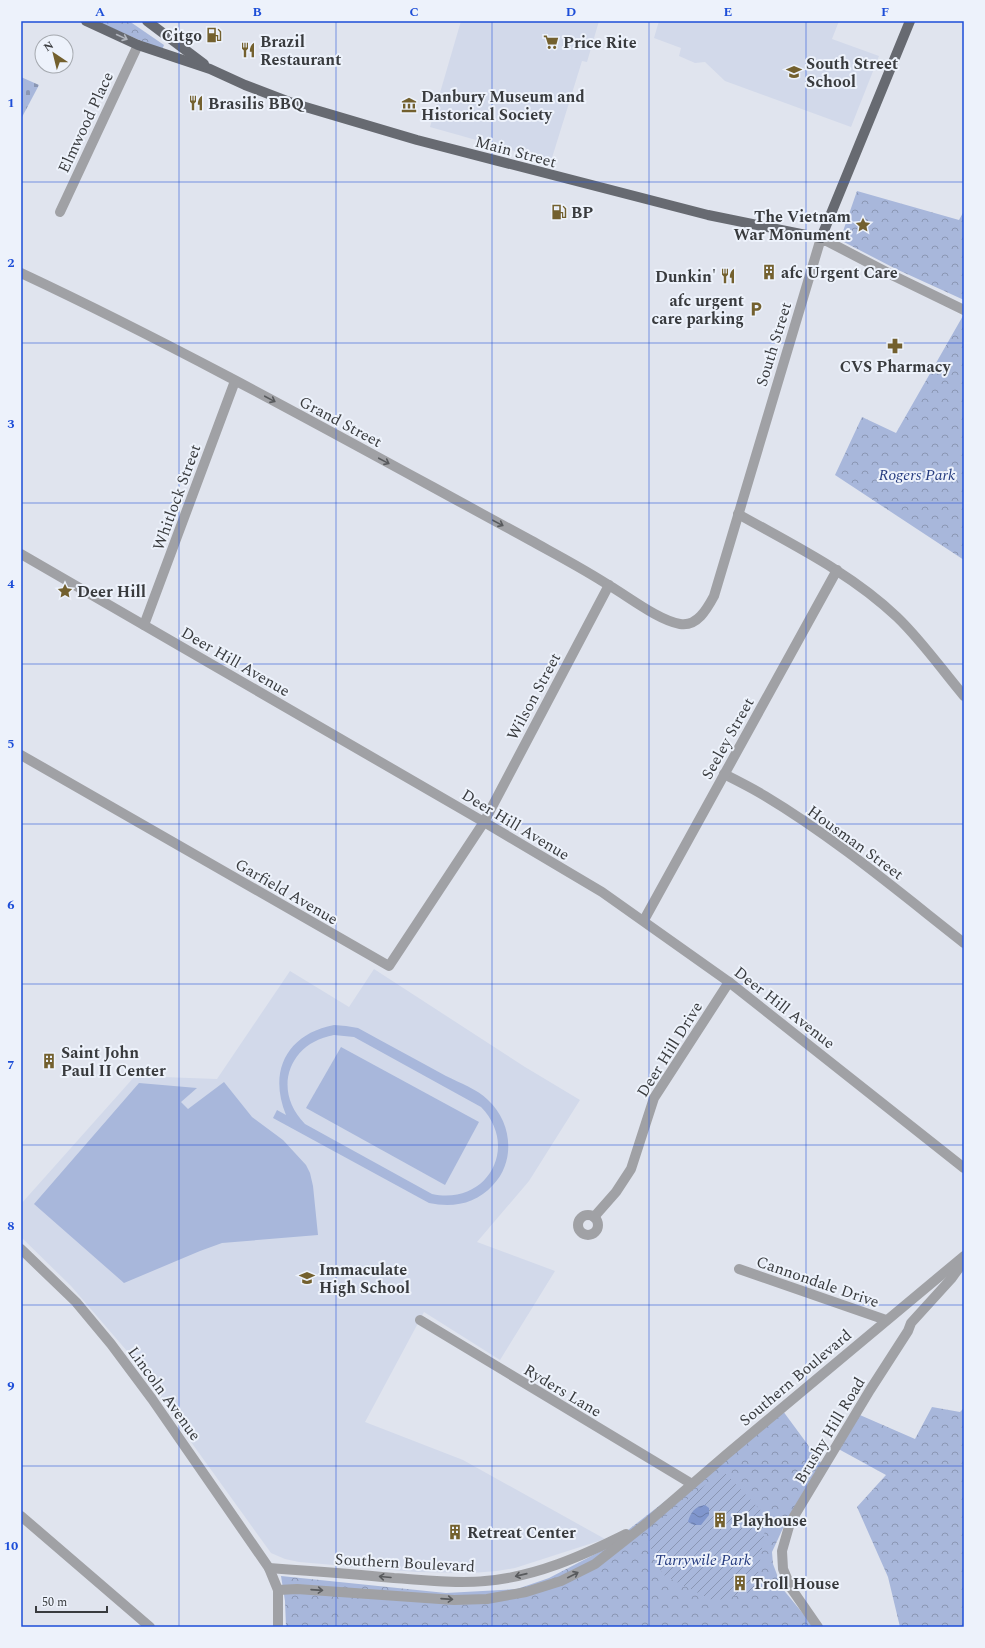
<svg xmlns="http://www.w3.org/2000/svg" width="985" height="1648" viewBox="0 0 985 1648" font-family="Spectral,serif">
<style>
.built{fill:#d2d9ea}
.grass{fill:#a8b7db;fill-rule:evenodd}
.cemetery{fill:url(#cemetery-stones)}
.park{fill:url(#park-crowns)}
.garden{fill:url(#garden-furrows)}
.water{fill:url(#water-waves)}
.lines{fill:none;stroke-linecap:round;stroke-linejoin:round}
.minor{stroke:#a0a1a5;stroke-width:10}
.major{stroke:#676a71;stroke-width:10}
.oneway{stroke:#b1b5bd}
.oneway2{stroke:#585a5d}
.grid{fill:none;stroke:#1d4ed8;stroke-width:1;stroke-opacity:0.55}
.labels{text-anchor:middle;stroke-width:4;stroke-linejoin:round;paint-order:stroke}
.poi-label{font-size:16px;font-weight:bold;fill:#393b3e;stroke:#edf2fb;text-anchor:start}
.street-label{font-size:16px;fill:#393b3e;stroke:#edf2fb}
.park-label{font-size:16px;font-style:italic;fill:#273d80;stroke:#edf2fb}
.neatline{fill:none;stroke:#1d4ed8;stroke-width:1.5}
.grid-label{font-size:13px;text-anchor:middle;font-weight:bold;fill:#1d4ed8}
</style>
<defs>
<pattern id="cemetery-stones" width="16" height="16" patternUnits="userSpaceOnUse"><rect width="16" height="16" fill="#a8b7db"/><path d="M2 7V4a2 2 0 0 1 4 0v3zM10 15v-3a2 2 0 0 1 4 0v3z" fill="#8a96b3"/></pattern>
<pattern id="park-crowns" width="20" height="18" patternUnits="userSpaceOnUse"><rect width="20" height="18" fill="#a8b7db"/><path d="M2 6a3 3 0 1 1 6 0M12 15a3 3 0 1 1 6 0" fill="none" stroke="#8a96b3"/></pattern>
<pattern id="garden-furrows" width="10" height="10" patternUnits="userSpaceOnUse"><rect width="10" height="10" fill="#a8b7db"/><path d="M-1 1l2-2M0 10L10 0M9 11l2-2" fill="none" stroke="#8a96b3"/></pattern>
<pattern id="water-waves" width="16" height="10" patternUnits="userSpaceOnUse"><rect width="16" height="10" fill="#8096cd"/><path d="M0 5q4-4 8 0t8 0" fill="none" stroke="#6a7ca8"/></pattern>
</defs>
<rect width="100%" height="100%" fill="#e0e4ee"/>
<g class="built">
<path d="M461 21H599L587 62 582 61 551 161 430 127Z"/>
<path d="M659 21H839L832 39 879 56 851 127 725 81 705 62 695 63 679 56 681 48 654 38Z"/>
<path d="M374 969 525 1067 580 1100 529 1181 477 1242 555 1271 500 1360 424 1312 365 1422 463 1460 605 1539 515 1568 497 1571 472 1573 416 1572 299 1562 285 1559 271 1553 191 1442 139 1365 71 1286 21 1237V1204L135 1076 217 1079 290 971 349 1007Z"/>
</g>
<g class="grass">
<path d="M334 1025 346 1026 358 1028C387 1044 417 1060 446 1076 460 1083 477 1089 488 1100 512 1122 516 1161 493 1185 476 1204 453 1208 429 1203L273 1118 277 1110 286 1115C268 1071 287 1034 334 1025ZM334 1035 354 1037 481 1107C520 1147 487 1206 432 1194L305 1124C272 1091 288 1043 334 1035Z"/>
<path d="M341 1047 479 1122 445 1185 306 1108Z"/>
<path d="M224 1082 252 1117 283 1140 306 1165 310 1173 313 1186 318 1235 222 1243 200 1251 124 1283 34 1204 139 1083 197 1088 181 1102 188 1109Z"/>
</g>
<path class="cemetery" d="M21 77 39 85 21 119Z"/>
<g class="park">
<path d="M96 21H129L164 45 162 50Z"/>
<path d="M857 191 959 220 964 211V300L896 269 840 240Z"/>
<path d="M964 314V560L835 475 862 417 896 433Z"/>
<path d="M780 1407 822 1464 784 1526 772 1552 773 1564 782 1588 814 1627H286L285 1601 281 1576 446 1593 517 1589 549 1578 601 1551 695 1478Z"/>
<path d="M932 1407 960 1412 964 1408V1627H900L888 1577 857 1507 886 1475 833 1446 853 1412 915 1439Z"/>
</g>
<path class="garden" d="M723 1471 767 1517 755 1591 714 1601 665 1576 656 1564 649 1542 660 1521Z"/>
<path class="water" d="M705 1505 709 1508V1515L701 1525H694L688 1522C690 1513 695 1506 705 1505Z"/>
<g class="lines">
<g class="minor">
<path d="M60 212 138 45"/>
<path d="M21 273C194 354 362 449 530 540 557 555 584 569 610 586 629 597 658 620 680 624 697 627 707 609 714 596L821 238 894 276 964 310"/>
<path d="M738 514C793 545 851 573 897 617 922 641 942 670 964 696"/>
<path d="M21 554 484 822 602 892 729 982 964 1168"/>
<path d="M144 625 235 381"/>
<path d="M21 755 389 966 484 822 609 585"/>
<path d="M724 774C738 781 752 788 765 796 835 838 899 892 964 943"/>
<path d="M644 920 837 570"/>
<circle cx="588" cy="1225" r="10"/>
<path d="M594 1217 616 1192 631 1169 654 1098 729 982"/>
<path d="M21 1249 76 1302 111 1344 152 1399 269 1568 278 1590V1627"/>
<path d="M739 1269 886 1320"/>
<path d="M420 1320 692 1484"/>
<path d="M21 1516 150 1627"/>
<path d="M269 1568C311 1571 352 1574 394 1578 424 1580 455 1584 485 1581 535 1577 582 1556 626 1534"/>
<path d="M278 1590 297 1589 454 1600 487 1599 526 1592 561 1581 595 1564 647 1523 727 1454 964 1256"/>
<path d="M818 1627 791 1588 783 1569 782 1551 790 1523 870 1390 908 1331 911 1323 951 1279 964 1261"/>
</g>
<g class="major">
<path d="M86 21 138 45 210 69 245 85 292 103 417 140 708 215 821 238 910 21"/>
<path d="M147 21 204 64"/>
</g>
</g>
<defs><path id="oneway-shaft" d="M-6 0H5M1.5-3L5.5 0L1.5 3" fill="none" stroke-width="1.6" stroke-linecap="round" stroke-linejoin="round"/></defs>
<use class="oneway" href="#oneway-shaft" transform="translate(122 37) rotate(25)"/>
<g class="oneway2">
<use href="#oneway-shaft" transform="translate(270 399) rotate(28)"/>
<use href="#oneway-shaft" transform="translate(384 461) rotate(28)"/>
<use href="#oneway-shaft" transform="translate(498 523) rotate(28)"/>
<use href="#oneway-shaft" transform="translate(521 1575) rotate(167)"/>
<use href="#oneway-shaft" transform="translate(573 1575) rotate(-27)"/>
<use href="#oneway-shaft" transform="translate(385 1577) rotate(-175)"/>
<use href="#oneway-shaft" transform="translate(317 1590) rotate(4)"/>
<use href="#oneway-shaft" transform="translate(447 1599) rotate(4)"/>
</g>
<path class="grid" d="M179 21V1627M336 21V1627M492 21V1627M649 21V1627M806 21V1627M21 182H964M21 343H964M21 503H964M21 664H964M21 824H964M21 984H964M21 1145H964M21 1305H964M21 1466H964"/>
<defs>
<g id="fuel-bare" transform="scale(1.2)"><path d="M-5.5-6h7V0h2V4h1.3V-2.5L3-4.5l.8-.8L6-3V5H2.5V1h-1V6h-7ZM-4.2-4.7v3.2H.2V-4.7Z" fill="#73602e" stroke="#edf2fb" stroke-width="2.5" paint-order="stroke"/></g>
<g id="supermarket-bare" transform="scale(1.2)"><path d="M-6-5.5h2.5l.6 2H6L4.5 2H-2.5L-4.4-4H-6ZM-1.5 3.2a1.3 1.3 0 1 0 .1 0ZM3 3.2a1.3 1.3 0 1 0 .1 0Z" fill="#73602e" stroke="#edf2fb" stroke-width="2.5" paint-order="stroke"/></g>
<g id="restaurant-bare" transform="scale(1.2)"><path d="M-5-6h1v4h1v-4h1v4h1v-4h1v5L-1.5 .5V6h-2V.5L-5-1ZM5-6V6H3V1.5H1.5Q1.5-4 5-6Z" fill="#73602e" stroke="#edf2fb" stroke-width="2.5" paint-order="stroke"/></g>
<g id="school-bare" transform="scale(1.2)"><path d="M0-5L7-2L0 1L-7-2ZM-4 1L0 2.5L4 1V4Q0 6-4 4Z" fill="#73602e" stroke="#edf2fb" stroke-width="2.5" paint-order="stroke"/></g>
<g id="museum-bare" transform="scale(1.2)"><path d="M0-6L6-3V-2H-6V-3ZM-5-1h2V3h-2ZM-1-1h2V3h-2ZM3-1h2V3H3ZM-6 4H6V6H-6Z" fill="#73602e" stroke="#edf2fb" stroke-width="2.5" paint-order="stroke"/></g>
<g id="sight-bare" transform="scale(1.2)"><path d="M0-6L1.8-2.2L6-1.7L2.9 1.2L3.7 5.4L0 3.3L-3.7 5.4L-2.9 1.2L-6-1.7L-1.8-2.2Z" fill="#73602e" stroke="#edf2fb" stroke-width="2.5" paint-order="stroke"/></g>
<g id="building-bare" transform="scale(1.2)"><path d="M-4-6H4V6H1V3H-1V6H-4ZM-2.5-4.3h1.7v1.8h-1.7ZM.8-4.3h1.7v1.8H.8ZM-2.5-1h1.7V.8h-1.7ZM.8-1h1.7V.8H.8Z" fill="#73602e" stroke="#edf2fb" stroke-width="2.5" paint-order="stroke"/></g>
<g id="parking-bare" transform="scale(1.2)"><path d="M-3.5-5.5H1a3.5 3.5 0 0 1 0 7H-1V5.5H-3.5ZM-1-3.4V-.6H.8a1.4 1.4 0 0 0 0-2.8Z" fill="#73602e" stroke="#edf2fb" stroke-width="2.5" paint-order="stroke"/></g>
<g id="pharmacy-bare" transform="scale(1.2)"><path d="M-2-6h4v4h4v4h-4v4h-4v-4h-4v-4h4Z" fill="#73602e" stroke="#edf2fb" stroke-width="2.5" paint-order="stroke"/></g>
</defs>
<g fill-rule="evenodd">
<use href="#fuel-bare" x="214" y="35"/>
<use href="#supermarket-bare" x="551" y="42"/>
<use href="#restaurant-bare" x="248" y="50"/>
<use href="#school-bare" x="794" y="72"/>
<use href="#restaurant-bare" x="196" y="103"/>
<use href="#museum-bare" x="409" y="105"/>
<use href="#fuel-bare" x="559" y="212"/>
<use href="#sight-bare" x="863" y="225"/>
<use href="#building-bare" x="769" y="272"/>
<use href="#restaurant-bare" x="728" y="276"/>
<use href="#parking-bare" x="756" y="309"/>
<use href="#pharmacy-bare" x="895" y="346"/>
<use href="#sight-bare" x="65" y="591"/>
<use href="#building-bare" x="49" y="1061"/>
<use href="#school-bare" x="307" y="1278"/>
<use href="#building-bare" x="720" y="1520"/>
<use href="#building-bare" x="455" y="1532"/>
<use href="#building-bare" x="740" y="1583"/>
</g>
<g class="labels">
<g class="poi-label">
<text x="202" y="41" text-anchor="end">Citgo</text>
<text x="260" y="47">Brazil<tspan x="260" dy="18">Restaurant</tspan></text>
<text x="563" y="48">Price Rite</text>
<text x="806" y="69">South Street<tspan x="806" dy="18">School</tspan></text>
<text x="421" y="102">Danbury Museum and<tspan x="421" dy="18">Historical Society</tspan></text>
<text x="208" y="109">Brasilis BBQ</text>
<text x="571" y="218">BP</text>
<text x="851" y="222" text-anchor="end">The Vietnam<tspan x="851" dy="18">War Monument</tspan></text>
<text x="781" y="278">afc Urgent Care</text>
<text x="716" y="282" text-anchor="end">Dunkin'</text>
<text x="744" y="306" text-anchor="end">afc urgent<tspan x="744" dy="18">care parking</tspan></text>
<text x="895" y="372" text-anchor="middle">CVS Pharmacy</text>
<text x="77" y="597">Deer Hill</text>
<text x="61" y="1058">Saint John<tspan x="61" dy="18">Paul II Center</tspan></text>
<text x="319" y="1275">Immaculate<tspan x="319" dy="18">High School</tspan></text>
<text x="732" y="1526">Playhouse</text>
<text x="467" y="1538">Retreat Center</text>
<text x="752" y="1589">Troll House</text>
</g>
<g class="street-label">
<text transform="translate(85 122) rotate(-65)" y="6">Elmwood Place</text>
<text transform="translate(516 151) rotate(15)" y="6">Main Street</text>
<text transform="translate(773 344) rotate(-73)" y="6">South Street</text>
<text transform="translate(341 421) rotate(28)" y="6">Grand Street</text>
<text transform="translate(176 497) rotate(-70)" y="6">Whitlock Street</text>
<text transform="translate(236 661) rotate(30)" y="6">Deer Hill Avenue</text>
<text transform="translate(533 696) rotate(-62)" y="6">Wilson Street</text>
<text transform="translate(727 738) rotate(-61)" y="6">Seeley Street</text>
<text transform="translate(516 824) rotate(31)" y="6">Deer Hill Avenue</text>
<text transform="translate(856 842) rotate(36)" y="6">Housman Street</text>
<text transform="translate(287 891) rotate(30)" y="6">Garfield Avenue</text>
<text transform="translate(785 1007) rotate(38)" y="6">Deer Hill Avenue</text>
<text transform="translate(669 1049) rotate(-58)" y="6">Deer Hill Drive</text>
<text transform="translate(818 1281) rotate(19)" y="6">Cannondale Drive</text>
<text transform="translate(795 1377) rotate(-40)" y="6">Southern Boulevard</text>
<text transform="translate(563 1390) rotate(31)" y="6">Ryders Lane</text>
<text transform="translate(165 1393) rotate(54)" y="6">Lincoln Avenue</text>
<text transform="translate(829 1430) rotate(-59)" y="6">Brushy Hill Road</text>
<text transform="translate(405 1562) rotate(3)" y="6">Southern Boulevard</text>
</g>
<g class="park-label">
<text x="917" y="480">Rogers Park</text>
<text x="703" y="1565">Tarrywile Park</text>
</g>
</g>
<rect width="985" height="1648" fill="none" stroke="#edf2fb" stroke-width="44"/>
<g transform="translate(54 54) rotate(325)"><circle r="19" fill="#edf2fb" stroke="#a5a9af"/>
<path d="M0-3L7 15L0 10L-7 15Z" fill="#73602e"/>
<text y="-6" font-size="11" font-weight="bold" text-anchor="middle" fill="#393b3e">N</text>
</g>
<path d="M36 1606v6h71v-6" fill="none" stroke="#393b3e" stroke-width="2"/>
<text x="42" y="1606" font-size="12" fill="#393b3e" stroke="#edf2fb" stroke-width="3" paint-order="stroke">50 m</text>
<rect x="22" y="22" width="941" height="1604" class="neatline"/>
<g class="grid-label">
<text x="100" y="16">A</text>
<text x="257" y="16">B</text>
<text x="414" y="16">C</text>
<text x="571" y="16">D</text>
<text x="728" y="16">E</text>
<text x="885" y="16">F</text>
<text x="11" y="107">1</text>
<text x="11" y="267">2</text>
<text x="11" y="428">3</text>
<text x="11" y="588">4</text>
<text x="11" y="748">5</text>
<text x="11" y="909">6</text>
<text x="11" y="1069">7</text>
<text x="11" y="1230">8</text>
<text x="11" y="1390">9</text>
<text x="11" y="1550">10</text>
</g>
</svg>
